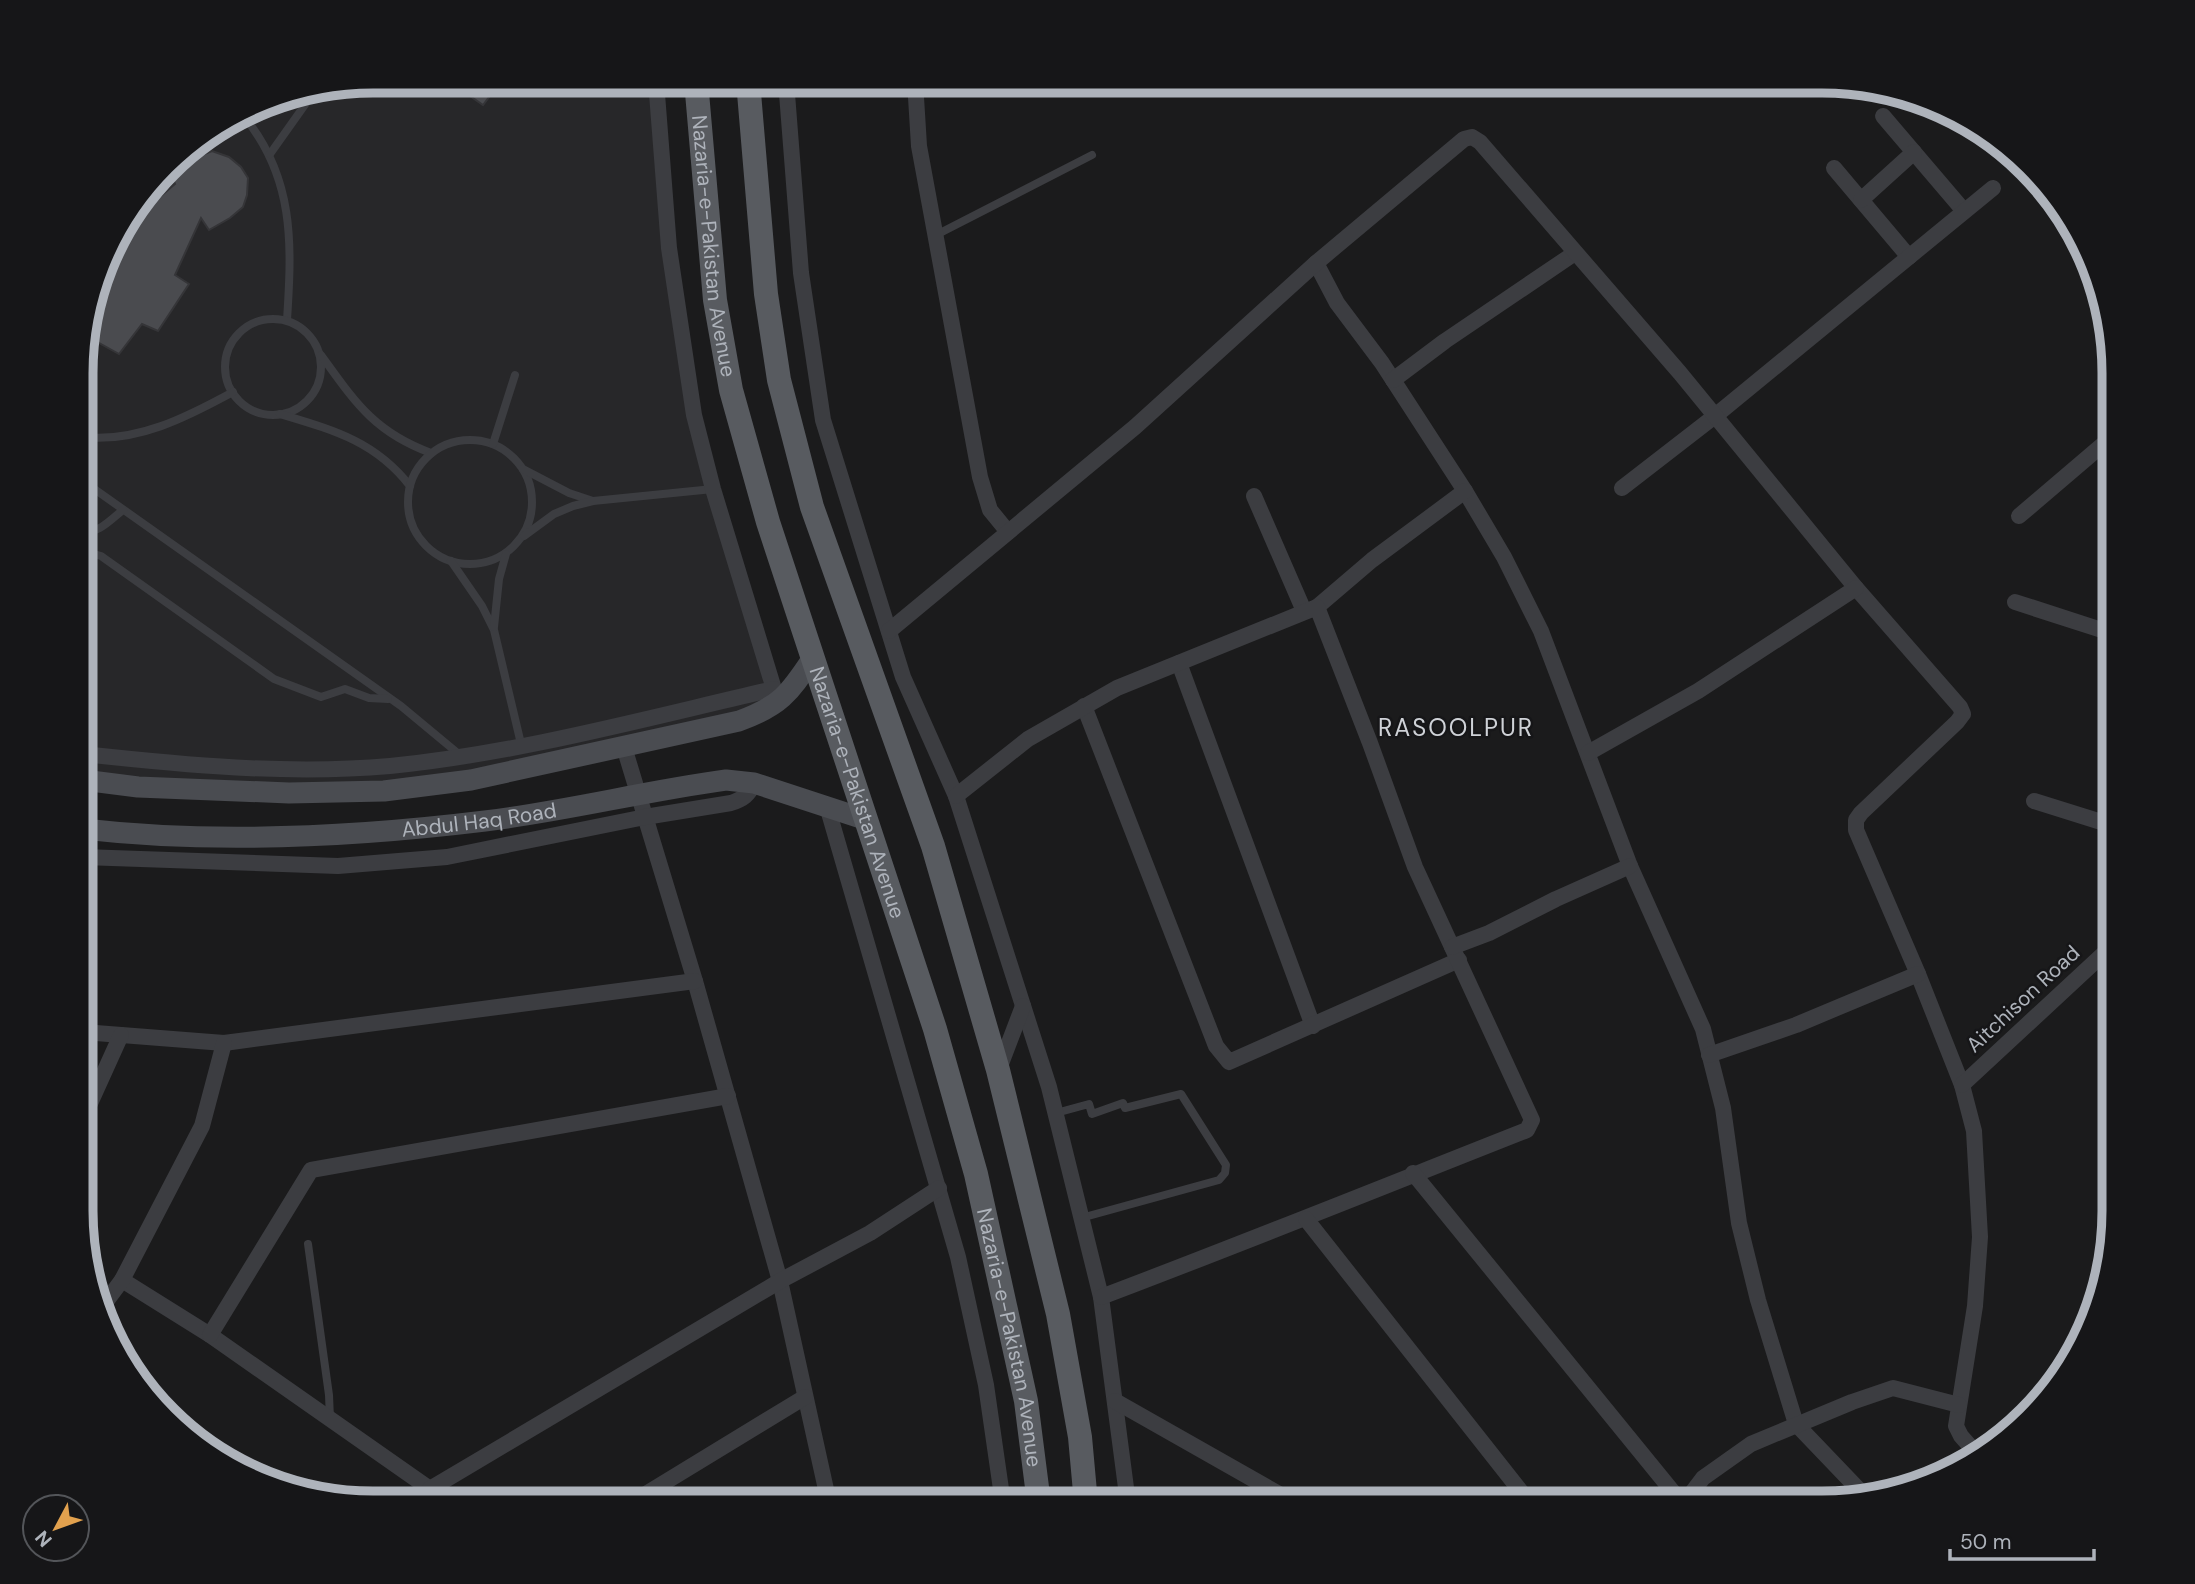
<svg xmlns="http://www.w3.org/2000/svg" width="2195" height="1584" viewBox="0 0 2195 1584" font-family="'DM Sans',sans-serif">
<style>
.built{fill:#272729}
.building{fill:#4a4b4f;stroke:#353538;stroke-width:2}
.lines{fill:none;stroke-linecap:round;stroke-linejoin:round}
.lane{stroke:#3c3d41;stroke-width:8}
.street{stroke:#3c3d41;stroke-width:16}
.secondary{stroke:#4a4c51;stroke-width:21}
.primary{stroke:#585b60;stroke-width:24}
.labels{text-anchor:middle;stroke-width:5;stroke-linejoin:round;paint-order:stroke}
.street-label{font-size:21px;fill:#aeb3bb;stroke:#161618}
.quarter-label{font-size:24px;letter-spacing:2px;fill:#cfd2d7;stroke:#161618}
.rim{fill:none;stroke:#aeb3bb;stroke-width:9}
</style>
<rect width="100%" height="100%" fill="#1b1b1c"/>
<path class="built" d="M372 81H657L694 415 782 700 624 747 384 791 83 779V335L111 243 180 153 261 103Z"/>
<g class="building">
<path d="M449 81H501L483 105Z"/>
<path d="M212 151 229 157 241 167 248 178 247 195 243 207 230 218 209 230 201 218 175 275 189 284 158 331 142 324 119 354 83 334 111 243 142 202 148 207 175 184 171 174 194 158Z"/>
</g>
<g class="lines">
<g class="lane">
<path d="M242 114C295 177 292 244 287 320"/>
<path d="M270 154 314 92"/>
<path d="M936 235 1092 155"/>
<circle cx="273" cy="367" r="48"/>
<path d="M321 355C355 402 374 432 431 453"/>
<path d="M280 414C333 430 375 441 410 486"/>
<path d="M83 437C137 443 187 417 233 392"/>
<circle cx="470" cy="502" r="62"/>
<path d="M493 444 515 375"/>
<path d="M523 469 569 493 593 501"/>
<path d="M83 481 401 706 460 755"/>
<path d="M83 531C99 534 111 519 123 510"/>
<path d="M524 536 554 514 573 506 593 501 713 489"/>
<path d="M83 551 101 556 274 679 321 697 345 689 369 698 388 699"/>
<path d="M451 561 482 606 494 630 522 748"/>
<path d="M494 627 499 579 506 554"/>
<path d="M1056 1113 1089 1104 1092 1114 1123 1103 1125 1108 1181 1094 1226 1165 1225 1173 1219 1180 1081 1218"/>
<path d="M308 1244 329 1395 330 1419"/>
</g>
<g class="street">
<path d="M656 81 669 248 694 415 713 489 774 689 779 695"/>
<path d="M786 81 801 273 823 420 903 677 956 796 1049 1087 1101 1297 1128 1503"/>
<path d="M915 81 919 146 980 477 990 510 1008 532"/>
<path d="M1883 116 1964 211"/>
<path d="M1834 168 1909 257"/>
<path d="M1861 200 1914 152"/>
<path d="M1316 263 1337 303 1382 363 1465 491 1504 557 1541 631 1630 866 1703 1029 1723 1108 1739 1223 1758 1300 1796 1424 1863 1494"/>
<path d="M1393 380 1445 341 1575 253"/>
<path d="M1622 488 1715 416 1993 188"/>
<path d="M1254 496 1304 611"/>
<path d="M2019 516 2114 435"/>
<path d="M2015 602 2114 634"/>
<path d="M1317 607 1372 560 1465 491"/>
<path d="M889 631 1135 427 1316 263 1464 139 1472 137 1480 142 1680 373 1856 588 1960 707 1963 714 1957 722 1861 813 1856 820V830L1918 974 1962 1085 1974 1131 1980 1237 1975 1306 1956 1426 1961 1436 1976 1453"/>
<path d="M1179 663 1313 1026"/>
<path d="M1084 706 1216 1046 1229 1062 1459 960"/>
<path d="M624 747 695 981 780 1281 829 1503"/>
<path d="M1588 753 1698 691 1856 588"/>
<path d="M83 754C184 765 288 775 390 766 520 753 647 718 774 689"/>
<path d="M956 796 1028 739 1117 688 1317 607 1370 743 1415 867 1532 1120 1527 1130C1385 1186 1244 1243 1101 1297"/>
<path d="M2034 801 2114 826"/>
<path d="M827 806 958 1257 986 1385 1003 1503"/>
<path d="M83 857 338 866 447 857 645 817 731 803C743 799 749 795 754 783"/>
<path d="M1452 947 1489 933 1556 899 1630 866"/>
<path d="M83 1032 224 1043 695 981"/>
<path d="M1709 1055 1796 1025 1918 974"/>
<path d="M999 1069 1023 1006"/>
<path d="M1962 1085 2114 944"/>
<path d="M83 1119 121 1035"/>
<path d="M1413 1173 1682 1503"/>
<path d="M1306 1219 1530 1503"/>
<path d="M122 1280 210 1335 430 1489"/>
<path d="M102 1307 122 1280 202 1126 224 1043"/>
<path d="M210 1335 311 1170 728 1096"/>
<path d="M1115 1401 1295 1503"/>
<path d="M420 1503 430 1489 780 1281 870 1233 939 1188"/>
<path d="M631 1503 805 1397"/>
<path d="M1684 1503 1703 1478 1751 1444 1852 1402 1893 1388 1959 1405"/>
</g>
<g class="secondary">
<path d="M83 780 138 787 289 793 384 791 471 780 739 721C780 706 789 694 812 659"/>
<path id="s1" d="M83 829C214 844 354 837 485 821 566 811 645 791 726 780L754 783 867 820"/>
</g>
<g class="primary">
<path id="s2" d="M696 81 715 300 731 390 768 522 935 1029 976 1174 1026 1401 1039 1503"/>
<path d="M748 81 766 294 779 380 812 507 933 846 998 1070 1058 1314 1080 1437 1086 1503"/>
</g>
</g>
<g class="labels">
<g class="street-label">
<text dy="7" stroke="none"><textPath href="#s2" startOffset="166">Nazaria-e-Pakistan Avenue</textPath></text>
<text dy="7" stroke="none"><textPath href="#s2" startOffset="733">Nazaria-e-Pakistan Avenue</textPath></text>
<text dy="7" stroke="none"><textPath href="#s1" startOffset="397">Abdul Haq Road</textPath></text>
<text transform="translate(2023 999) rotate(-43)" y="7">Aitchison Road</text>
<text dy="7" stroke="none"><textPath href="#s2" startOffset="1300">Nazaria-e-Pakistan Avenue</textPath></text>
</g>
<g class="quarter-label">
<text x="1456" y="736">RASOOLPUR</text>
</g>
</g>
<path d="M0 0H2195V1584H0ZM373 93H1822A280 280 0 0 1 2102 373V1211A280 280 0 0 1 1822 1491H373A280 280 0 0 1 93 1211V373A280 280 0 0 1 373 93Z" fill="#161618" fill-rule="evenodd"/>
<path class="rim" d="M373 93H1822A280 280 0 0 1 2102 373V1211A280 280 0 0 1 1822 1491H373A280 280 0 0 1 93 1211V373A280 280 0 0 1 373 93Z"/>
<g transform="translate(56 1528) rotate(229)"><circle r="33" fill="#161618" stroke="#535559" stroke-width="2"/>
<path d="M0-5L12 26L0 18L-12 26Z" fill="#e2a14e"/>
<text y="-10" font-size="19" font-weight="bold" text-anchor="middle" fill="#aeb3bb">N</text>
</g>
<path d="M1950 1549v10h144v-10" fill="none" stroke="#aeb3bb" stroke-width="3.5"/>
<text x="1960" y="1549" font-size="21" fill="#aeb3bb" stroke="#161618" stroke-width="5" paint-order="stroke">50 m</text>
</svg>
